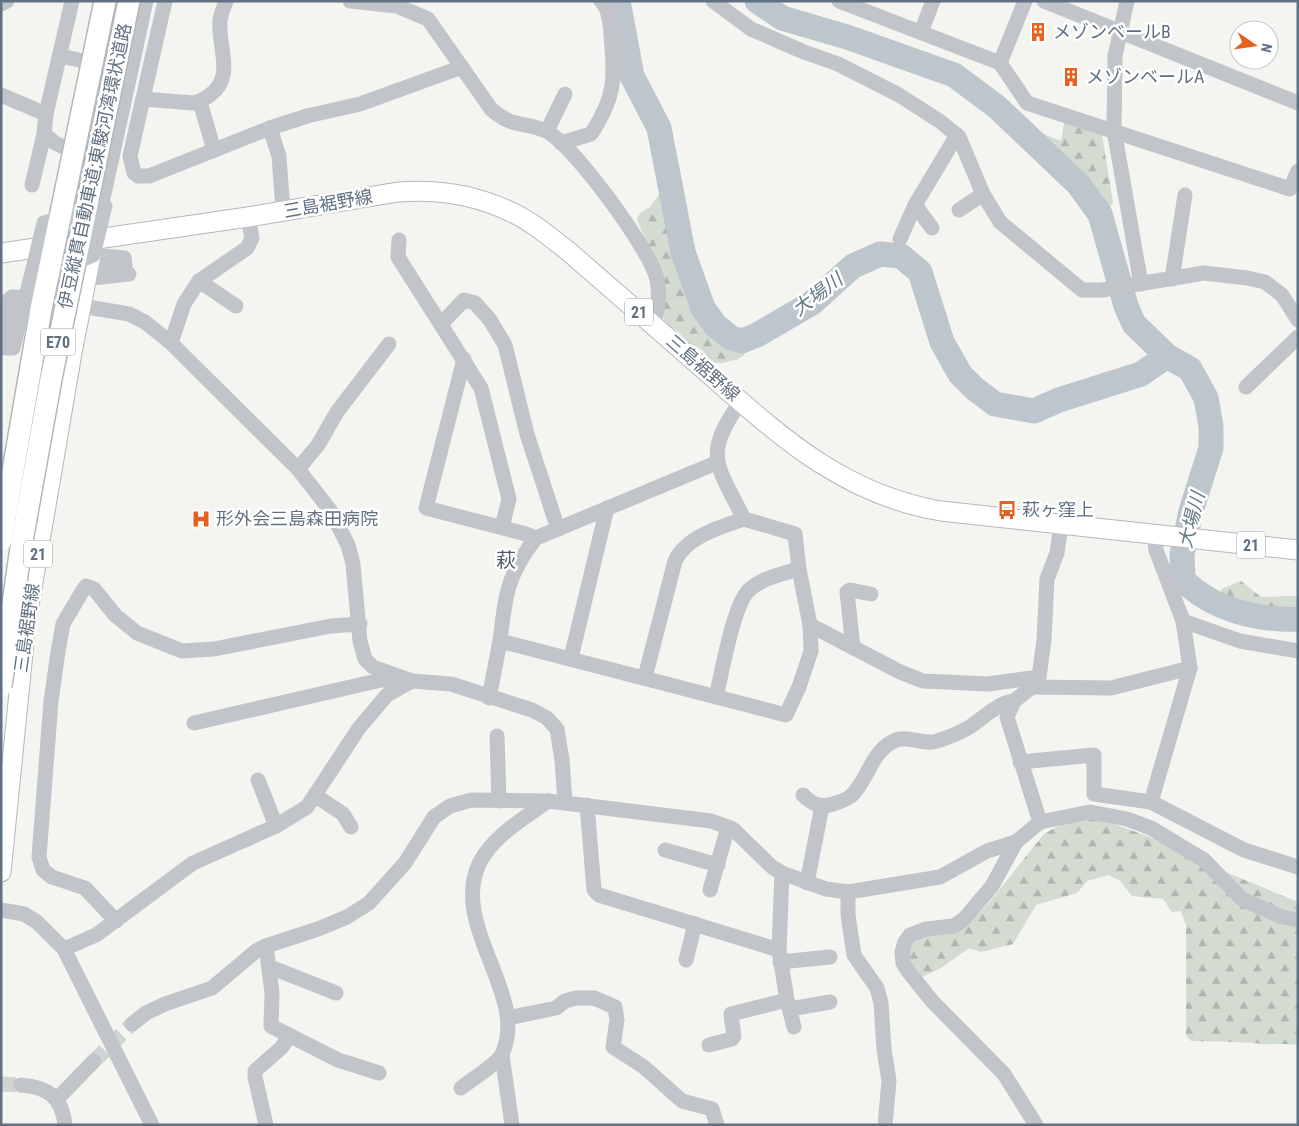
<svg xmlns="http://www.w3.org/2000/svg" width="1299" height="1126" viewBox="0 0 1299 1126" font-family="'Roboto Condensed','Noto Sans JP',sans-serif">
<style>
.forest{fill:url(#forest-firs)}
.lines{fill:none;stroke-linecap:round;stroke-linejoin:round}
.river{stroke:#bcc6cc;stroke-width:25}
.minor-tunnel{stroke:#d0d3d4;stroke-width:15;stroke-dasharray:15 8;stroke-linecap:butt}
.major-casing{stroke:#b4b8bc;stroke-width:21}
.minor{stroke:#c1c4c8;stroke-width:15}
.major{stroke:#fff;stroke-width:19}
.highway-bridge-casing{stroke:#b4b7ba;stroke-width:24;stroke-linecap:butt}
.minor-bridge{stroke:#c1c4c8;stroke-width:15}
.highway-bridge{stroke:#fff;stroke-width:21}
.labels{text-anchor:middle;stroke-width:5;stroke-linejoin:round;paint-order:stroke}
.shield{fill:#fff;stroke:#919ca8;stroke-width:1}
.shield-label{font-size:16px;font-weight:bold;fill:#627182}
.poi-label{font-size:18px;fill:#627182;stroke:#fff;text-anchor:start}
.street-label{font-size:18px;fill:#627182;stroke:#fff}
.water-label{font-size:19px;font-style:italic;fill:#637a86;stroke:#fff}
.quarter-label{font-size:20px;fill:#505b67;stroke:#fff}
</style>
<defs>
<pattern id="forest-firs" width="22" height="20" patternUnits="userSpaceOnUse" patternTransform="scale(1.25)"><rect width="22" height="20" fill="#d4dbd1"/><path d="M5 1l3.5 6h-7zM16 11l3.5 6h-7z" fill="#afb6af"/></pattern>
</defs>
<rect width="100%" height="100%" fill="#f4f4f0"/>
<g class="forest">
<path d="M1065 118 1102 134 1113 203 1107 209 1022 125 1061 141Z"/>
<path d="M660 193 668 201 674 236 690 285 693 305 712 329 734 344H741L745 347 744 355 737 360C730 359 721 366 714 362 708 360 707 355 703 351 700 348 696 348 692 346 684 339 680 329 668 326L664 320V284L637 219 640 213 650 207Z"/>
<path d="M1241 581 1261 597 1298 596V606C1281 608 1238 614 1225 600 1223 597 1222 592 1221 589Z"/>
<path d="M1095 817 1166 843 1189 857 1298 902V1045C1286 1043 1274 1045 1262 1044 1239 1041 1215 1042 1191 1041L1186 1035V926L1181 911 1172 912 1163 899 1132 896 1120 881 1109 875 1087 881 1077 893 1036 905 1013 944 981 952 969 948 941 968 922 977 915 974 907 953 917 938 967 926 991 900 1044 834 1067 821Z"/>
</g>
<g class="lines">
<g class="river">
<path d="M618 1 632 76 659 128 683 252 703 308 715 325 731 338 742 341 757 335 812 303 853 266 880 254 901 256 920 272 942 342 960 374 975 389 995 404 1034 411 1059 400 1141 374 1167 356"/>
<path d="M757 1 782 18 847 37 954 75 997 107 1078 184 1100 214 1126 306 1134 324 1167 356 1190 369 1206 398 1211 426V448L1191 511 1182 555 1183 580C1212 609 1257 621 1298 619"/>
</g>
<g class="minor-tunnel">
<path d="M94 1061 132 1024"/>
<path d="M1 1084 21 1085"/>
</g>
<g class="major-casing">
<g id="major">
<path d="M1 253 248 217 398 192C436 189 476 195 511 212 531 221 550 237 568 251 613 290 658 329 702 368 777 433 840 494 941 511L1298 550"/>
<path d="M1 872 26 623 72 353 94 240"/>
</g>
</g>
<g class="minor">
<path d="M165 1 130 156 134 173 138 176H149L270 128 307 116 360 104 462 67"/>
<path d="M350 1 397 6 428 19 491 109C514 129 524 121 546 131 573 144 645 244 655 273 661 290 658 308 654 326"/>
<path d="M713 1 751 29 804 52 838 64 899 95 941 122 959 137 983 194 1000 222 1082 290H1102L1204 273 1247 278 1265 282 1282 295 1298 320"/>
<path d="M839 1 1000 63 1027 103 1290 189 1298 171"/>
<path d="M1044 1 1298 103"/>
<path d="M1127 1 1115 56 1114 130 1141 284"/>
<path d="M1 4 7 1"/>
<path d="M921 32 933 1"/>
<path d="M61 56 101 65"/>
<path d="M1000 63 1025 1"/>
<path d="M1 95 46 114"/>
<path d="M143 99 193 103C200 102 204 99 210 95 236 76 217 46 220 20 221 13 224 7 226 1"/>
<path d="M200 102 214 150"/>
<path d="M270 128 279 156 283 211"/>
<path d="M547 131 565 94"/>
<path d="M44 134 55 143 81 155"/>
<path d="M561 143 591 134C616 96 615 77 611 34 610 23 609 9 601 1"/>
<path d="M32 185 44 134 46 114 72 1"/>
<path d="M915 205 932 228"/>
<path d="M959 210 983 194"/>
<path d="M99 217 146 1"/>
<path d="M900 239 915 205 957 135"/>
<path d="M399 240 398 257 481 388 509 499 502 527"/>
<path d="M93 255 124 258 125 266 91 273 92 278 129 274"/>
<path d="M1172 279 1185 195"/>
<path d="M199 281 236 306"/>
<path d="M81 306 129 314 145 322 171 343 298 469 330 510 348 545 353 564 360 641 365 659 373 667 412 681 451 684 532 710 547 718 557 729 562 760 565 802"/>
<path d="M1 318 5 303 12 297 39 298"/>
<path d="M442 323 464 300 475 303 490 320 505 345 527 434 558 529"/>
<path d="M171 343 184 304 199 281 247 248 252 238 248 217"/>
<path d="M464 359 426 508 526 534 536 538"/>
<path d="M1246 387 1298 337"/>
<path d="M716 463 536 538C507 574 505 597 500 641L786 715 799 687 811 651 810 625 799 569 795 534 744 519C717 464 702 456 741 401"/>
<path d="M298 469 318 445 337 412 389 344"/>
<path d="M1183 621 1240 641 1298 651"/>
<path d="M810 625 900 672 923 681 988 684 1039 677"/>
<path d="M853 648 847 592 850 590 871 594"/>
<path d="M571 658 607 508"/>
<path d="M645 677 675 561C686 537 720 527 744 519"/>
<path d="M1032 687 1111 688 1190 668"/>
<path d="M716 697C722 673 733 605 749 590 762 578 782 574 799 569"/>
<path d="M489 698 500 641"/>
<path d="M194 723 381 680H398"/>
<path d="M497 736 499 801"/>
<path d="M1020 762 1094 755V794L1151 802 1190 668 1183 621 1156 550 1154 535"/>
<path d="M258 780 276 826"/>
<path d="M803 795C812 804 820 808 833 804 839 802 846 800 851 796 867 782 871 753 892 742 906 733 922 746 937 741 947 738 959 733 968 728 984 718 995 704 1014 701"/>
<path d="M316 796 343 814 351 827"/>
<path d="M1151 802 1244 850 1298 867"/>
<path d="M587 805 594 890 599 895 779 950"/>
<path d="M1040 822 1007 717 1014 701 1032 687 1039 677 1044 640 1047 579 1057 553 1061 525"/>
<path d="M665 850 718 865"/>
<path d="M782 873 779 950 787 1000 794 1027"/>
<path d="M807 883 822 806"/>
<path d="M710 890 728 827"/>
<path d="M848 892V915L854 955 877 988 881 1003 884 1049 889 1081 885 1125"/>
<path d="M1 910 24 914 37 922 64 949 152 1125"/>
<path d="M116 921 85 888 52 877 43 870 39 857 51 701 58 652 63 624 83 590 86 586 94 589 115 615 137 633 182 651 214 649 331 626 360 624"/>
<path d="M266 946 272 993 271 1026 338 1060 379 1073"/>
<path d="M64 949 96 935 193 863 276 826 307 807 359 728 387 695 412 681"/>
<path d="M686 960 695 924"/>
<path d="M780 962 830 957"/>
<path d="M270 967 336 993"/>
<path d="M790 1009 830 1002"/>
<path d="M508 1018 556 1008 565 1001 576 998H594L615 1007 617 1020 613 1047 644 1067 682 1101 712 1109 717 1125"/>
<path d="M132 1024 146 1013 165 1004 212 988 256 951 266 946 318 929 347 917 369 903 405 863 434 817 450 806 471 800 548 801 711 821 733 829 772 867 782 873 826 889 848 892 940 877 987 851 1016 842"/>
<path d="M709 1045 732 1039 734 1036 731 1014 787 1000"/>
<path d="M502 1055 512 1125"/>
<path d="M21 1085C48 1087 62 1097 65 1125"/>
<path d="M461 1088C471 1080 497 1064 502 1054 530 996 448 925 480 862 494 835 525 818 548 801"/>
<path d="M57 1099 94 1061"/>
<path d="M266 1125 255 1077V1071L281 1048 290 1036"/>
<path d="M1036 1125 1004 1074 932 1001 908 971 903 963 902 952 905 942 910 935 926 929 954 926 964 919 992 886 1016 842 1040 822 1090 812 1127 819 1151 828 1204 860 1242 899 1282 917 1298 920"/>
</g>
<use href="#major" class="major"/>
<g class="highway-bridge-casing">
<g id="highway-bridge">
<path d="M1 540 41 309 105 1"/>
<path d="M1 686 22 541 51 379 129 1"/>
</g>
</g>
<g class="minor-bridge">
<path d="M105 206 93 255 30 281 44 223Z"/>
<path d="M14 303 5 348H13L30 281"/>
</g>
<use href="#highway-bridge" class="highway-bridge"/>
</g>
<defs>
<g id="building-bare" transform="scale(1.5)"><path d="M-4-6H4V6H1V3H-1V6H-4ZM-2.5-4.3h1.7v1.8h-1.7ZM.8-4.3h1.7v1.8H.8ZM-2.5-1h1.7V.8h-1.7ZM.8-1h1.7V.8H.8Z" fill="#e7601d" stroke="#fff" stroke-width="2.5" paint-order="stroke"/></g>
<g id="bus-bare" transform="scale(1.5)"><path d="M-5-6H5V4H4V6H2V4H-2V6H-4V4H-5ZM-3.5-4V0h7V-4ZM-3.5 1.2v1.5H-2V1.2ZM2 1.2v1.5H3.5V1.2Z" fill="#e7601d" stroke="#fff" stroke-width="2.5" paint-order="stroke"/></g>
<g id="hospital-bare" transform="scale(1.5)"><path d="M-5-5h3v3.5h4V-5h3V5h-3V1.5h-4V5h-3Z" fill="#e7601d" stroke="#fff" stroke-width="2.5" paint-order="stroke"/></g>
</defs>
<g fill-rule="evenodd">
<use href="#building-bare" x="1038" y="32"/>
<use href="#building-bare" x="1071" y="77"/>
<use href="#bus-bare" x="1007" y="510"/>
<use href="#hospital-bare" x="201" y="519"/>
</g>
<g class="labels">
<g class="shield">
<rect x="625" y="298.5" width="28" height="27" rx="4"/>
<rect x="40.5" y="328.5" width="35" height="27" rx="4"/>
<rect x="1237" y="531.5" width="28" height="27" rx="4"/>
<rect x="24" y="540.5" width="28" height="27" rx="4"/>
</g>
<g class="shield-label">
<text x="639" y="318">21</text>
<text x="58" y="348">E70</text>
<text x="1251" y="551">21</text>
<text x="38" y="560">21</text>
</g>
<g class="poi-label">
<text x="1053" y="38">メゾンベールB</text>
<text x="1086" y="83">メゾンベールA</text>
<text x="1022" y="516">萩ヶ窪上</text>
<text x="216" y="525">形外会三島森田病院</text>
</g>
<g class="street-label">
<text transform="translate(95 166) rotate(-78)" y="6">伊豆縦貫自動車道;東駿河湾環状道路</text>
<text transform="translate(328 204) rotate(-10)" y="6">三島裾野線</text>
<text transform="translate(703 368) rotate(41)" y="6">三島裾野線</text>
<text transform="translate(27 628) rotate(-82)" y="6">三島裾野線</text>
</g>
<g class="water-label">
<text transform="translate(817 294) rotate(-37)" y="7">大場川</text>
<text transform="translate(1191 520) rotate(-76)" y="7">大場川</text>
</g>
<g class="quarter-label">
<text x="506" y="567">萩</text>
</g>
</g>
<rect width="1299" height="1126" fill="none" stroke="#627182" stroke-width="5"/>
<g transform="translate(1254 45) rotate(103)"><circle r="24" fill="#ffffff" stroke="#c0c6cd"/>
<path d="M0-4L9 19L0 12L-9 19Z" fill="#e7601d"/>
<text y="-8" font-size="14" font-weight="bold" text-anchor="middle" fill="#627182">N</text>
</g>
</svg>
